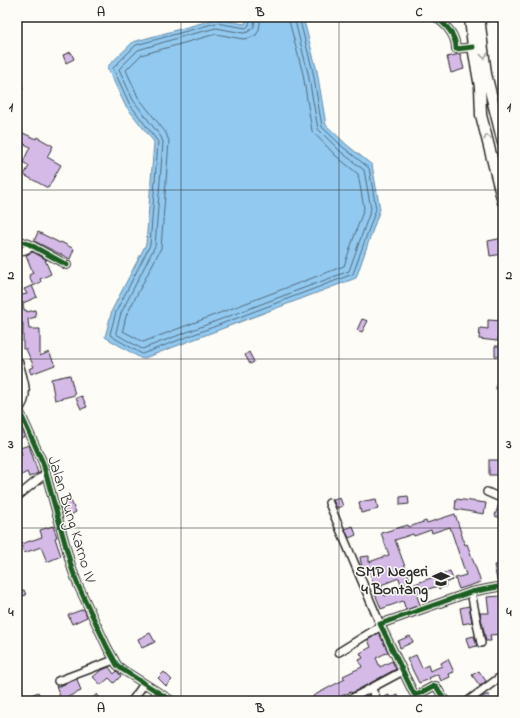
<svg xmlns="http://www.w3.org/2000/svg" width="520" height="718" viewBox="0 0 520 718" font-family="'Indie Flower',sans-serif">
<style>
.water{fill:#91c9f0;stroke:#688aa1}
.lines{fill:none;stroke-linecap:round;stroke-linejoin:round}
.shore{stroke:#546a7a;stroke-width:1}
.building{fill:#d5bae8;stroke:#2b2b2b;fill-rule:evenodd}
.street-casing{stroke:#2b2b2b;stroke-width:10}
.secondary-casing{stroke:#2b2b2b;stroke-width:13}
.street{stroke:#fdfcf7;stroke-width:7}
.secondary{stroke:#fdfcf7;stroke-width:10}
.cycleway-casing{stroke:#fdfcf7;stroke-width:8}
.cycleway{stroke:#1b5e20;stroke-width:5}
.oneway{stroke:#9e9e9b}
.grid{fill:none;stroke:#2b2b2b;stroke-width:1;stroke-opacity:0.55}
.labels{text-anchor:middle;stroke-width:3;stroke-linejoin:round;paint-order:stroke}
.street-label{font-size:16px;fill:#2b2b2b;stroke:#fdfcf7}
.poi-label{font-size:16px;font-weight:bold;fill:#2b2b2b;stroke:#fdfcf7;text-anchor:end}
.neatline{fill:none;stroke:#2b2b2b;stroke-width:1.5}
.grid-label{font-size:13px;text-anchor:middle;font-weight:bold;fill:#2b2b2b}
</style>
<rect width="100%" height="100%" fill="#fdfcf7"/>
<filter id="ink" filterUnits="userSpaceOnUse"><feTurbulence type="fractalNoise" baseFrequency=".025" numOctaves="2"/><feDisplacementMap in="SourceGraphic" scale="8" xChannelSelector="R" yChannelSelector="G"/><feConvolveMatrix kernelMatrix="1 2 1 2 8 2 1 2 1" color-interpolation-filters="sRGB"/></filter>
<g filter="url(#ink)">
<path class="water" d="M246 17H303L317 71 326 125 347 145 372 165 380 209 356 278 142 359 105 337 112 310 146 244 154 142 125 105 107 67 133 42 216 19 245 24Z"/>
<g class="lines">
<g class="shore">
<path d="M250 17 249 25 246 28 216 23 136 45 113 68 129 103 158 142 150 245 116 312 110 334 111 336 142 354 353 274 376 209 369 168 344 148 322 127 313 72 299 17"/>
<path d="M255 17 254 27 248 32 243 33 216 28 184 36 138 50 119 69 133 100 161 137 163 142 155 246 121 313 116 332V334L142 349 349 271 371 209 364 170 341 152 318 129 308 73 294 17"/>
<path d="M261 17 259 30 256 35 250 38 243 39 216 34 141 55 126 70 138 97 166 133 169 141 161 248 126 316 123 329V331L143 342 344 266 364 208 358 174 336 156 312 131 303 74 288 17"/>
</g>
</g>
<g class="building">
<path d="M71 52 74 59 66 63 63 55Z"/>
<path d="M460 54 464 69 451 73 447 57Z"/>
<path d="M17 73 23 89 17 91Z"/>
<path d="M23 133 36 139 37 137 53 146 47 157 61 165 48 188 24 175 29 166 23 162 30 147 19 141Z"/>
<path d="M38 232 60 243 61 242 74 249 70 259 34 241Z"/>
<path d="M503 238V254L490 256 488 241Z"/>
<path d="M33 252 47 260H45L51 274 40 279 41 282 33 286 29 275 33 273 26 255Z"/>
<path d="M32 286 37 297 23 303 24 310H26L27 312 35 310 36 317 28 319 29 329H40V356L49 352 55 365 31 374 29 369 34 367 26 349H23V323H21L20 320 17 321V296L27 294 24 289Z"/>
<path d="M362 319 368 321 362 332 357 330Z"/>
<path d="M488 320 503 321V329L499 328 498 341 479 339 480 328 488 329Z"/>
<path d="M495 346H503V390L496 389 499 357 495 356Z"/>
<path d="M249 352 254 362 250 364 245 355Z"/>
<path d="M70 375 75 395 55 400 51 379Z"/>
<path d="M82 396 87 407 81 409 76 398Z"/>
<path d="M17 418 25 436 17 440Z"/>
<path d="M29 445 38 473 29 477 27 472 17 478V458L22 455 20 448Z"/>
<rect x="489" y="460" width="14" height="15"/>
<path d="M408 496 409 504 400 505V497Z"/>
<path d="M340 498 343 506 337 508 333 500Z"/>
<path d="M376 499 378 509 361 513 359 502Z"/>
<path d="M456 499 486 503 484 514 455 509Z"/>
<path d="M71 501 76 512 65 518 60 506Z"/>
<path d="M499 503 503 504V519L495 516Z"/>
<path d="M455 514 465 545 467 544 481 582 459 589 455 578 466 575 450 527 432 533 431 530 414 536 413 534 395 540 412 585 450 571 453 580 445 583 446 586 439 589 438 586 416 593 420 605 406 610 403 601 381 609 374 591 376 590 368 568H362L360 557 369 556V562L389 555 381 533 408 525 409 527 426 521 427 523ZM399 578 402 588 385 596 381 585Z"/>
<path d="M53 526 57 537 55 538 61 556 47 562 41 547 24 553 21 544 42 537 40 530Z"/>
<path d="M353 526 356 535 349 538 345 529Z"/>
<path d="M503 564V579L497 580 494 565Z"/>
<path d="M24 590 26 595 17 598V592Z"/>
<path d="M501 596 503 634 490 635 491 641H486L480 613H489L487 597Z"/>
<path d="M469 606 472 622 463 624 460 608Z"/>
<path d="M84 609 87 617 72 624 68 615Z"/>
<path d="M150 633 155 642 142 648 138 639Z"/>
<path d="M379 633 388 652 376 658 380 667 392 661 396 669 352 693 351 692 339 697 340 699 335 701H315L313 696 345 679 343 676 362 667 359 660 363 658 360 653 371 647 368 640Z"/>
<path d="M410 636 413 642 400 648 398 641Z"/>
<path d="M474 636 477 646 469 648 466 638Z"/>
<path d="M416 655 422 668 428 665 430 671 442 666 441 663 448 659 454 672 449 674 450 677 441 681 438 674 429 678 430 679 419 683 407 659Z"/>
<path d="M109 667 114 674 117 671 121 676 114 683 109 678 101 685 93 677 100 671Z"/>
<path d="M479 671 486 681 480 686 472 675Z"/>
<path d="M164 672 172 680 166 686 158 678Z"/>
<path d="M77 679 81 691 61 700 56 686H60Z"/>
<path d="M38 692 42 701H31L29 696Z"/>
<path d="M97 694 102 701H89Z"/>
<path d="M369 695 372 701H363L362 699Z"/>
<path d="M389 695 390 698 397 695 400 701H383L382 698Z"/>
<path d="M486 695H489L491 701H476Z"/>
</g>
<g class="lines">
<g class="street-casing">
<g id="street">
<path d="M436 17C447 26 456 35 456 49L473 47"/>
<path d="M17 240 29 244 67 265"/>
<path d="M17 252 25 250 33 246"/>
<path d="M18 408 43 463 72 569 78 585 107 647 117 665 123 670 172 701"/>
<path d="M487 492 503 499"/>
<path d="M17 497 46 473"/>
<path d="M329 503 380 624"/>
<path d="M471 592 481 643"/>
<path d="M339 652 381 626"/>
<path d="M58 681 114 660"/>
<path d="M371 688 378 701"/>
<path d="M132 701 144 684"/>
<path d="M347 701 403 671"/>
<path d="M445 701 436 686H434L421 693 415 695 413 692 380 624 471 592 503 586"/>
<path d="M468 701 503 675"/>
</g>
</g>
<g class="secondary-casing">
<g id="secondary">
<path d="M470 17 473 47 480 87 481 115 503 202"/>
<path d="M479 17 486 74 503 143"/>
<path d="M17 362C21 377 30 396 17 409"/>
</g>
</g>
<use href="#street" class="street"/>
<use href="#secondary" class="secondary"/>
<g class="cycleway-casing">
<g id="cycleway">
<path d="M436 17C447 26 456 35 456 49L473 47"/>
<path d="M17 240 29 244 67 265"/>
<path d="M18 408 43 463 72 569 78 585 107 647 117 665 123 670 172 701"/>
<path d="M445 701 436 686H434L421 693 415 695 413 692 380 624 471 592 503 586"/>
</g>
</g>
<use href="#cycleway" class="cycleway"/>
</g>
<defs><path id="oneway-chevron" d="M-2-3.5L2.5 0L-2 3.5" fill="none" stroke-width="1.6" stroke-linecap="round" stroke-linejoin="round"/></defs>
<g class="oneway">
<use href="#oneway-chevron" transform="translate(484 56) rotate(82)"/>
<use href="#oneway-chevron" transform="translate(487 137) rotate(-104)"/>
</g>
</g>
<path class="grid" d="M181 17V701M339 17V701M17 190H503M17 359H503M17 528H503"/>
<defs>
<g id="school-bare" transform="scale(1.38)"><path d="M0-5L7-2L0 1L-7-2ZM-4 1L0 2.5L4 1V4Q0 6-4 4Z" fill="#2b2b2b" stroke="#fdfcf7" stroke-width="2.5" paint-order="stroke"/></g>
</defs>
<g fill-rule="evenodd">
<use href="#school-bare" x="441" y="579"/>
</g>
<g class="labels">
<g class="street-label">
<text transform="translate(73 519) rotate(73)" y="6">Jalan Bung Karno IV</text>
</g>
<g class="poi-label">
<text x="428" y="576">SMP Negeri<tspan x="428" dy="18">4 Bontang</tspan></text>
</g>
</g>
<rect width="520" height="718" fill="none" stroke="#fdfcf7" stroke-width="44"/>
<rect x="22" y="22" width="476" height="674" class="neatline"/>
<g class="grid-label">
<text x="101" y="16">A</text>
<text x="260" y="16">B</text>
<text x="419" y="16">C</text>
<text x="11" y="111">1</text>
<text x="509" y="111">1</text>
<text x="11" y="279">2</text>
<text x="509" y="279">2</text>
<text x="11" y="448">3</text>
<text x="509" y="448">3</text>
<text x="11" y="616">4</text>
<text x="509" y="616">4</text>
<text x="101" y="712">A</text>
<text x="260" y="712">B</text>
<text x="419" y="712">C</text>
</g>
</svg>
